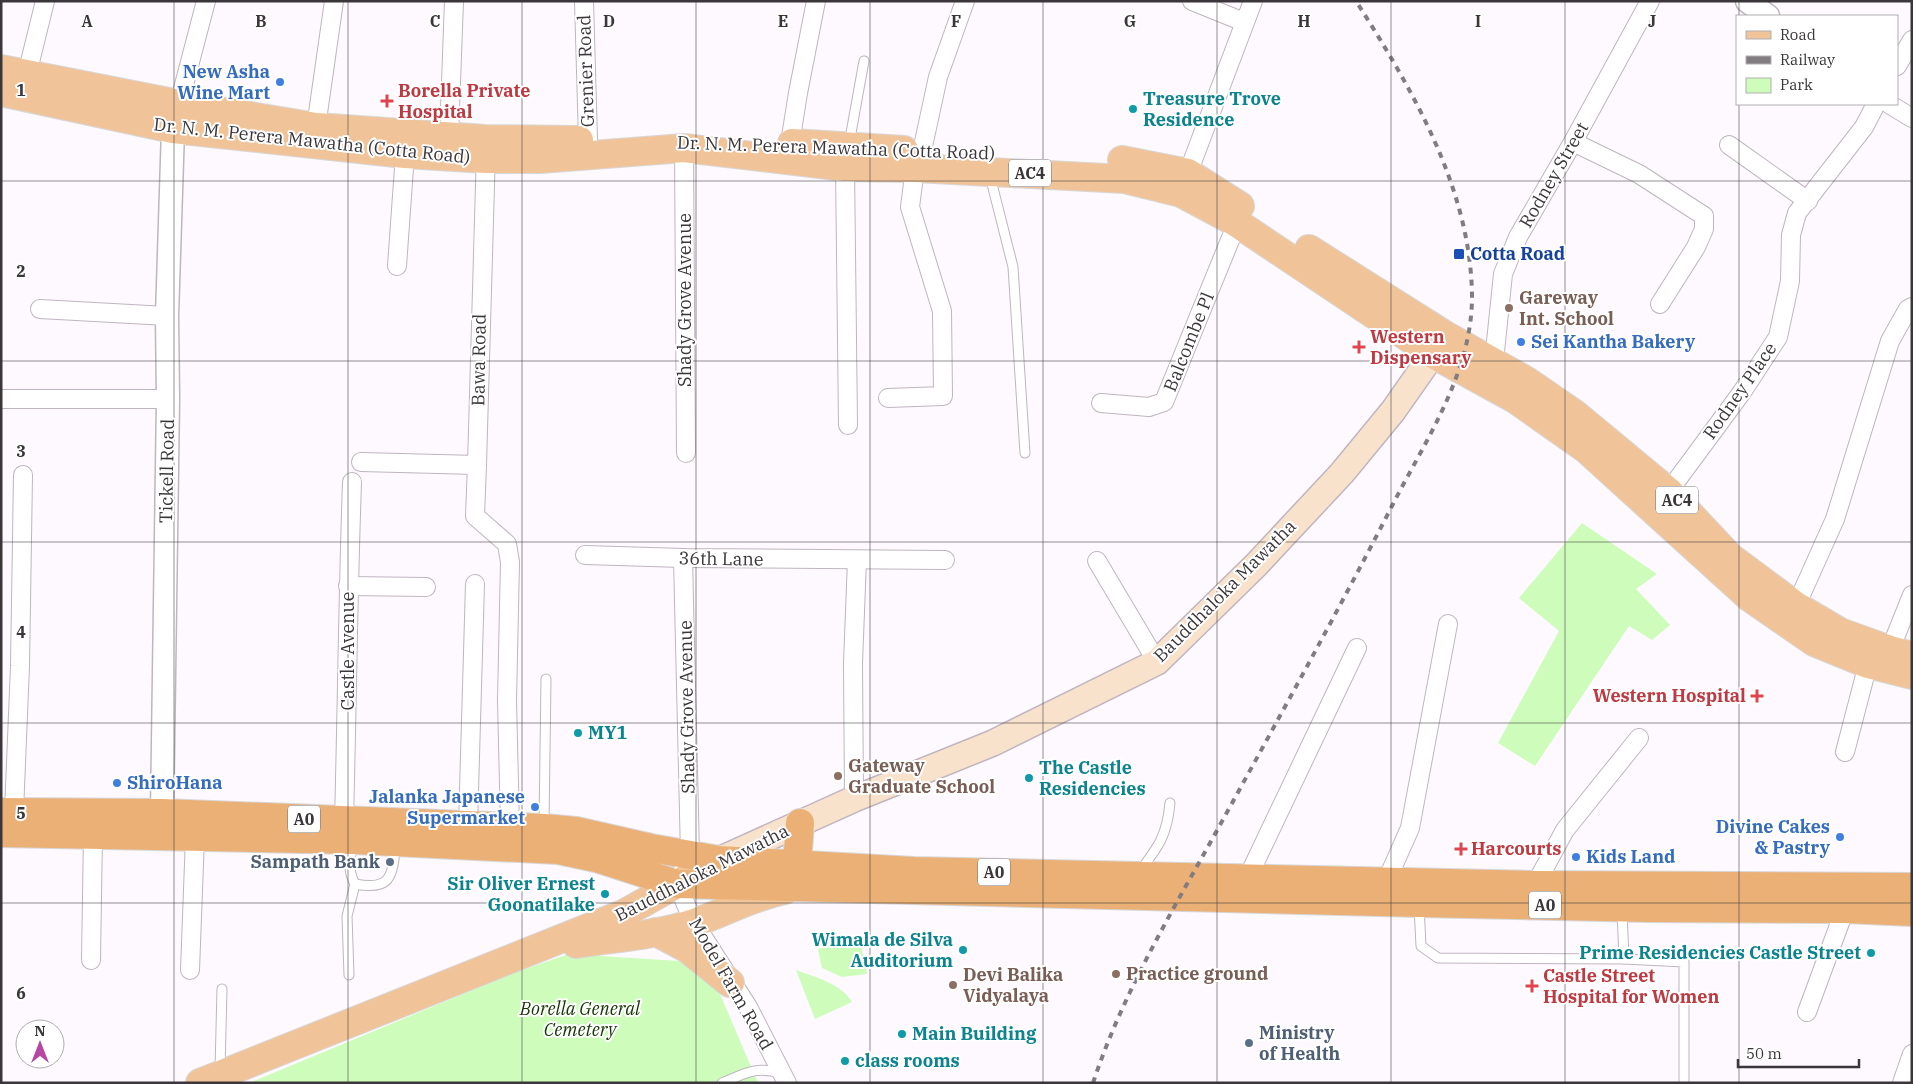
<svg xmlns="http://www.w3.org/2000/svg" width="1913" height="1084" viewBox="0 0 1913 1084" font-family="'IBM Plex Serif',serif">
<style>
.green{fill:#cefcba}
.lines{fill:none;stroke-linecap:round;stroke-linejoin:round}
.service-casing{stroke:#bfb5c0;stroke-width:11}
.minor-casing{stroke:#bfb5c0;stroke-width:20}
.tertiary-casing{stroke:#bfb5c0;stroke-width:25}
.secondary-casing{stroke:#bfb5c0;stroke-width:28}
.primary-casing{stroke:#d8d7d8;stroke-width:30}
.trunk-casing{stroke:#d8d7d8;stroke-width:30}
.service{stroke:#fff;stroke-width:9}
.minor{stroke:#fff;stroke-width:18}
.tertiary{stroke:#fff;stroke-width:22}
.secondary{stroke:#f8e2cb;stroke-width:25}
.primary{stroke:#f0c498;stroke-width:28}
.trunk{stroke:#ebb076;stroke-width:28}
.rail{stroke:#807c80;stroke-width:4;stroke-dasharray:6 6;stroke-linecap:butt}
.grid{fill:none;stroke:#3a363a;stroke-width:1;stroke-opacity:0.55}
.shop-dot{fill:#3f7fe0;stroke:#fff;stroke-width:2}
.health-dot{fill:#e0444e;stroke:#fff;stroke-width:2}
.culture-dot{fill:#0f9aa8;stroke:#fff;stroke-width:2}
.transit-dot{fill:#1a4fb4;stroke:#fff;stroke-width:2}
.education-dot{fill:#8d6e63;stroke:#fff;stroke-width:2}
.service-dot{fill:#5c6f8a;stroke:#fff;stroke-width:2}
.labels{text-anchor:middle;stroke-width:4;stroke-linejoin:round;paint-order:stroke}
.shield{fill:#fff;stroke:#757275;stroke-width:1}
.shield-label{font-size:16px;font-weight:bold;fill:#3a363a}
.street-label{font-size:18px;fill:#3a363a;stroke:#fff}
.shop-label{font-size:18px;font-weight:bold;fill:#366cbe;stroke:#fff;text-anchor:end}
.health-label{font-size:18px;font-weight:bold;fill:#be3a42;stroke:#fff;text-anchor:start}
.culture-label{font-size:18px;font-weight:bold;fill:#0d838f;stroke:#fff;text-anchor:start}
.transit-label{font-size:18px;font-weight:bold;fill:#164399;stroke:#fff;text-anchor:start}
.education-label{font-size:18px;font-weight:bold;fill:#785e54;stroke:#fff;text-anchor:start}
.service-label{font-size:18px;font-weight:bold;fill:#4e5e75;stroke:#fff;text-anchor:end}
.park-label{font-size:18px;font-style:italic;fill:#173704;stroke:#fff}
.grid-label{font-size:16px;text-anchor:middle;font-weight:bold;fill:#3a363a;stroke:#fff;stroke-width:4;stroke-linejoin:round;paint-order:stroke}
</style>
<rect width="100%" height="100%" fill="#fdf9fe"/>
<g class="green">
<path d="M1582 523 1657 574 1636 589 1670 625 1652 640 1629 626 1535 766 1498 743 1559 631 1519 598Z"/>
<path d="M857 940 860 941 867 974 842 977 822 968 818 949Z"/>
<path d="M569 954 679 961 714 980 758 1083H249L516 972Z"/>
<path d="M796 970C815 977 842 984 852 1002L815 1019Z"/>
</g>
<g class="lines">
<g class="service-casing">
<g id="service">
<path d="M849 144 864 61"/>
<path d="M990 176 1013 267 1025 453"/>
<path d="M544 825 546 679"/>
<path d="M1140 871C1159 846 1167 835 1170 803"/>
<path d="M355 884C392 891 392 876 396 844"/>
<path d="M1419 906 1421 946 1438 958 1624 959 1684 962V1083"/>
<path d="M1622 911 1624 959"/>
<path d="M349 975 347 916 355 884C347 870 350 858 353 843"/>
<path d="M220 1070 222 989"/>
<path d="M722 1083C744 1074 757 1065 781 1074"/>
</g>
</g>
<g class="minor-casing">
<g id="minor">
<path d="M584 1 588 140"/>
<path d="M1192 1 1244 22"/>
<path d="M1897 66 1912 40"/>
<path d="M27 74 45 1"/>
<path d="M179 104 206 1"/>
<path d="M1889 104 1912 118"/>
<path d="M316 127 334 1"/>
<path d="M449 136 454 1"/>
<path d="M1573 142 1639 174 1704 216V229L1696 247 1660 304"/>
<path d="M790 143 798 93 816 1"/>
<path d="M1729 145 1808 201"/>
<path d="M684 148 686 453"/>
<path d="M922 151 938 77 965 1"/>
<path d="M845 167 848 425"/>
<path d="M1185 181 1253 1"/>
<path d="M397 266 405 154"/>
<path d="M40 309 167 316"/>
<path d="M1494 361 1503 274 1518 237 1573 142 1650 1"/>
<path d="M888 398 943 396 942 311 910 207 915 168"/>
<path d="M1 399H168"/>
<path d="M1101 403 1149 407 1164 402 1237 223"/>
<path d="M361 462 477 465 486 150"/>
<path d="M477 465 475 516 507 544 510 562 507 700 510 827"/>
<path d="M1663 499 1742 392 1778 337 1790 281 1791 235 1797 213 1864 127 1876 104"/>
<path d="M585 555 683 558 945 560"/>
<path d="M683 558 690 855 677 884 694 923 748 1007 787 1083"/>
<path d="M1097 561 1157 662"/>
<path d="M348 586 426 587"/>
<path d="M1796 606 1835 519 1890 341 1908 309 1912 307"/>
<path d="M1890 650 1912 595"/>
<path d="M1845 752 1868 664"/>
<path d="M854 799 853 663 857 560"/>
<path d="M14 812 20 666 23 475"/>
<path d="M344 821C347 708 348 595 352 482"/>
<path d="M468 825 475 584"/>
<path d="M1247 879 1357 648"/>
<path d="M1386 882 1410 828 1448 624"/>
<path d="M1535 885 1565 830 1639 738"/>
<path d="M91 960 93 834"/>
<path d="M190 970 195 837"/>
<path d="M1807 1012 1845 909"/>
<path d="M1902 1083 1912 1054"/>
</g>
</g>
<g class="tertiary-casing">
<g id="tertiary">
<path d="M1747 1 1768 16"/>
<path d="M162 813 168 399 167 316 173 129 177 113"/>
</g>
</g>
<g class="secondary-casing">
<path id="secondary" d="M719 860 854 799 993 743 1157 662 1256 565 1342 473 1393 411 1433 354 1443 337"/>
</g>
<g class="primary-casing">
<g id="primary">
<path d="M1 69 179 104 316 127 485 139 579 140"/>
<path d="M1 92 173 129 405 154 486 159H540L684 148 845 167 915 168 1124 179 1181 193 1237 223 1433 354 1515 399 1586 449 1749 597 1814 642 1868 664 1912 675"/>
<path d="M792 143 904 150"/>
<path d="M1122 160 1188 173 1240 206"/>
<path d="M1309 249 1445 335 1527 381 1575 414 1669 492 1730 557 1796 606 1840 632 1890 650 1912 656"/>
<path d="M656 932 688 949 730 983"/>
<path d="M576 944C615 938 657 935 694 923 726 912 751 897 785 890"/>
<path d="M200 1083 623 914 693 875"/>
</g>
</g>
<g class="trunk-casing">
<g id="trunk">
<path d="M1 812 162 813 544 828 576 831 651 848 719 860 914 871 1535 885 1912 887"/>
<path d="M1 833 354 840 558 850 596 858 677 884 1419 903 1648 908 1845 909 1912 912"/>
<path d="M797 864 800 823"/>
</g>
</g>
<use href="#service" class="service"/>
<use href="#minor" class="minor"/>
<use href="#tertiary" class="tertiary"/>
<use href="#secondary" class="secondary"/>
<use href="#primary" class="primary"/>
<use href="#trunk" class="trunk"/>
<path class="rail" d="M1093 1083C1122 995 1170 915 1215 834 1275 725 1335 617 1392 506 1426 439 1473 372 1472 294 1470 187 1412 89 1356 1"/>
</g>
<path class="grid" d="M174 1V1083M348 1V1083M522 1V1083M696 1V1083M870 1V1083M1043 1V1083M1217 1V1083M1391 1V1083M1565 1V1083M1739 1V16M1739 104V1083M1 181H1912M1 361H1912M1 542H1912M1 723H1912M1 903H1912"/>
<g class="shop-dot">
<circle cx="280" cy="82" r="5"/>
<circle cx="1521" cy="342" r="5"/>
<circle cx="117" cy="783" r="5"/>
<circle cx="535" cy="807" r="5"/>
<circle cx="1840" cy="837" r="5"/>
<circle cx="1576" cy="857" r="5"/>
</g>
<g class="health-dot">
<path d="M384.5 93.5h5v5h5v5h-5v5h-5v-5h-5v-5h5z"/>
<path d="M1356.5 339.5h5v5h5v5h-5v5h-5v-5h-5v-5h5z"/>
<path d="M1754.5 688.5h5v5h5v5h-5v5h-5v-5h-5v-5h5z"/>
<path d="M1458.5 841.5h5v5h5v5h-5v5h-5v-5h-5v-5h5z"/>
<path d="M1529.5 978.5h5v5h5v5h-5v5h-5v-5h-5v-5h5z"/>
</g>
<g class="culture-dot">
<circle cx="1133" cy="109" r="5"/>
<circle cx="578" cy="733" r="5"/>
<circle cx="1029" cy="778" r="5"/>
<circle cx="605" cy="894" r="5"/>
<circle cx="963" cy="950" r="5"/>
<circle cx="1871" cy="953" r="5"/>
<circle cx="902" cy="1034" r="5"/>
<circle cx="845" cy="1061" r="5"/>
</g>
<rect class="transit-dot" x="1453" y="248" width="12" height="12" rx="2.5"/>
<g class="education-dot">
<circle cx="1509" cy="308" r="5"/>
<circle cx="838" cy="776" r="5"/>
<circle cx="1116" cy="974" r="5"/>
<circle cx="953" cy="985" r="5"/>
</g>
<g class="service-dot">
<circle cx="390" cy="862" r="5"/>
<circle cx="1249" cy="1043" r="5"/>
</g>
<g class="labels">
<g class="shield">
<rect x="1009" y="159.5" width="42" height="27" rx="4"/>
<rect x="1656" y="486.5" width="42" height="27" rx="4"/>
<rect x="288" y="805.5" width="32" height="27" rx="4"/>
<rect x="978" y="858.5" width="32" height="27" rx="4"/>
<rect x="1529" y="891.5" width="32" height="27" rx="4"/>
</g>
<g class="shield-label">
<text x="1030" y="179">AC4</text>
<text x="1677" y="506">AC4</text>
<text x="304" y="825">A0</text>
<text x="994" y="878">A0</text>
<text x="1545" y="911">A0</text>
</g>
<g class="street-label">
<text transform="translate(586 71) rotate(-92)" y="6">Grenier Road</text>
<text transform="translate(312 141) rotate(6)" y="6">Dr. N. M. Perera Mawatha (Cotta Road)</text>
<text transform="translate(836 148) rotate(2)" y="6">Dr. N. M. Perera Mawatha (Cotta Road)</text>
<text transform="translate(1554 175) rotate(-60)" y="6">Rodney Street</text>
<text transform="translate(685 300) rotate(-90)" y="6">Shady Grove Avenue</text>
<text transform="translate(1189 342) rotate(-68)" y="6">Balcombe Pl</text>
<text transform="translate(479 360) rotate(-89)" y="6">Bawa Road</text>
<text transform="translate(1740 391) rotate(-55)" y="6">Rodney Place</text>
<text transform="translate(167 471) rotate(-89)" y="6">Tickell Road</text>
<text transform="translate(721 559) rotate(1)" y="6">36th Lane</text>
<text transform="translate(1225 591) rotate(-45)" y="6">Bauddhaloka Mawatha</text>
<text transform="translate(348 651) rotate(-90)" y="6">Castle Avenue</text>
<text transform="translate(687 707) rotate(-91)" y="6">Shady Grove Avenue</text>
<text transform="translate(702 873) rotate(-27)" y="6">Bauddhaloka Mawatha</text>
<text transform="translate(731 984) rotate(60)" y="6">Model Farm Road</text>
</g>
<g class="shop-label">
<text x="270" y="78">New Asha<tspan x="270" dy="21">Wine Mart</tspan></text>
<text x="1531" y="348" text-anchor="start">Sei Kantha Bakery</text>
<text x="127" y="789" text-anchor="start">ShiroHana</text>
<text x="525" y="803">Jalanka Japanese<tspan x="525" dy="21">Supermarket</tspan></text>
<text x="1830" y="833">Divine Cakes<tspan x="1830" dy="21">&amp; Pastry</tspan></text>
<text x="1586" y="863" text-anchor="start">Kids Land</text>
</g>
<g class="health-label">
<text x="398" y="97">Borella Private<tspan x="398" dy="21">Hospital</tspan></text>
<text x="1370" y="343">Western<tspan x="1370" dy="21">Dispensary</tspan></text>
<text x="1746" y="702" text-anchor="end">Western Hospital</text>
<text x="1471" y="855">Harcourts</text>
<text x="1543" y="982">Castle Street<tspan x="1543" dy="21">Hospital for Women</tspan></text>
</g>
<g class="culture-label">
<text x="1143" y="105">Treasure Trove<tspan x="1143" dy="21">Residence</tspan></text>
<text x="588" y="739">MY1</text>
<text x="1039" y="774">The Castle<tspan x="1039" dy="21">Residencies</tspan></text>
<text x="595" y="890" text-anchor="end">Sir Oliver Ernest<tspan x="595" dy="21">Goonatilake</tspan></text>
<text x="953" y="946" text-anchor="end">Wimala de Silva<tspan x="953" dy="21">Auditorium</tspan></text>
<text x="1861" y="959" text-anchor="end">Prime Residencies Castle Street</text>
<text x="912" y="1040">Main Building</text>
<text x="855" y="1067">class rooms</text>
</g>
<g class="transit-label">
<text x="1470" y="260">Cotta Road</text>
</g>
<g class="education-label">
<text x="1519" y="304">Gareway<tspan x="1519" dy="21">Int. School</tspan></text>
<text x="848" y="772">Gateway<tspan x="848" dy="21">Graduate School</tspan></text>
<text x="1126" y="980">Practice ground</text>
<text x="963" y="981">Devi Balika<tspan x="963" dy="21">Vidyalaya</tspan></text>
</g>
<g class="service-label">
<text x="380" y="868">Sampath Bank</text>
<text x="1259" y="1039" text-anchor="start">Ministry<tspan x="1259" dy="21">of Health</tspan></text>
</g>
<g class="park-label">
<text x="580" y="1015">Borella General<tspan x="580" dy="21">Cemetery</tspan></text>
</g>
</g>
<g class="grid-label">
<text x="87" y="27">A</text>
<text x="261" y="27">B</text>
<text x="435" y="27">C</text>
<text x="609" y="27">D</text>
<text x="783" y="27">E</text>
<text x="956" y="27">F</text>
<text x="1130" y="27">G</text>
<text x="1304" y="27">H</text>
<text x="1478" y="27">I</text>
<text x="1652" y="27">J</text>
<text x="21" y="96">1</text>
<text x="21" y="277">2</text>
<text x="21" y="457">3</text>
<text x="21" y="638">4</text>
<text x="21" y="819">5</text>
<text x="21" y="999">6</text>
</g>
<rect width="1913" height="1084" fill="none" stroke="#3a363a" stroke-width="5"/>
<rect x="1736" y="15" width="162" height="90" fill="#ffffff" stroke="#b0afb0"/>
<rect x="1746" y="31" width="25" height="8" fill="#f0c498" stroke="#b0afb0"/>
<text x="1780" y="40" font-size="15" fill="#3a363a">Road</text>
<rect x="1746" y="56" width="25" height="8" fill="#807c80" stroke="#b0afb0"/>
<text x="1780" y="65" font-size="15" fill="#3a363a">Railway</text>
<rect x="1746" y="78" width="25" height="15" fill="#cefcba" stroke="#b0afb0"/>
<text x="1780" y="90" font-size="15" fill="#3a363a">Park</text>
<g transform="translate(40 1044)"><circle r="24" fill="#ffffff" stroke="#b0afb0"/>
<path d="M0-4L9 19L0 12L-9 19Z" fill="#b647a4"/>
<text y="-8" font-size="14" font-weight="bold" text-anchor="middle" fill="#3a363a">N</text>
</g>
<path d="M1738 1059v8h121v-8" fill="none" stroke="#3a363a" stroke-width="2.5"/>
<text x="1746" y="1059" font-size="15" fill="#3a363a" stroke="#ffffff" stroke-width="4" paint-order="stroke">50 m</text>
</svg>
